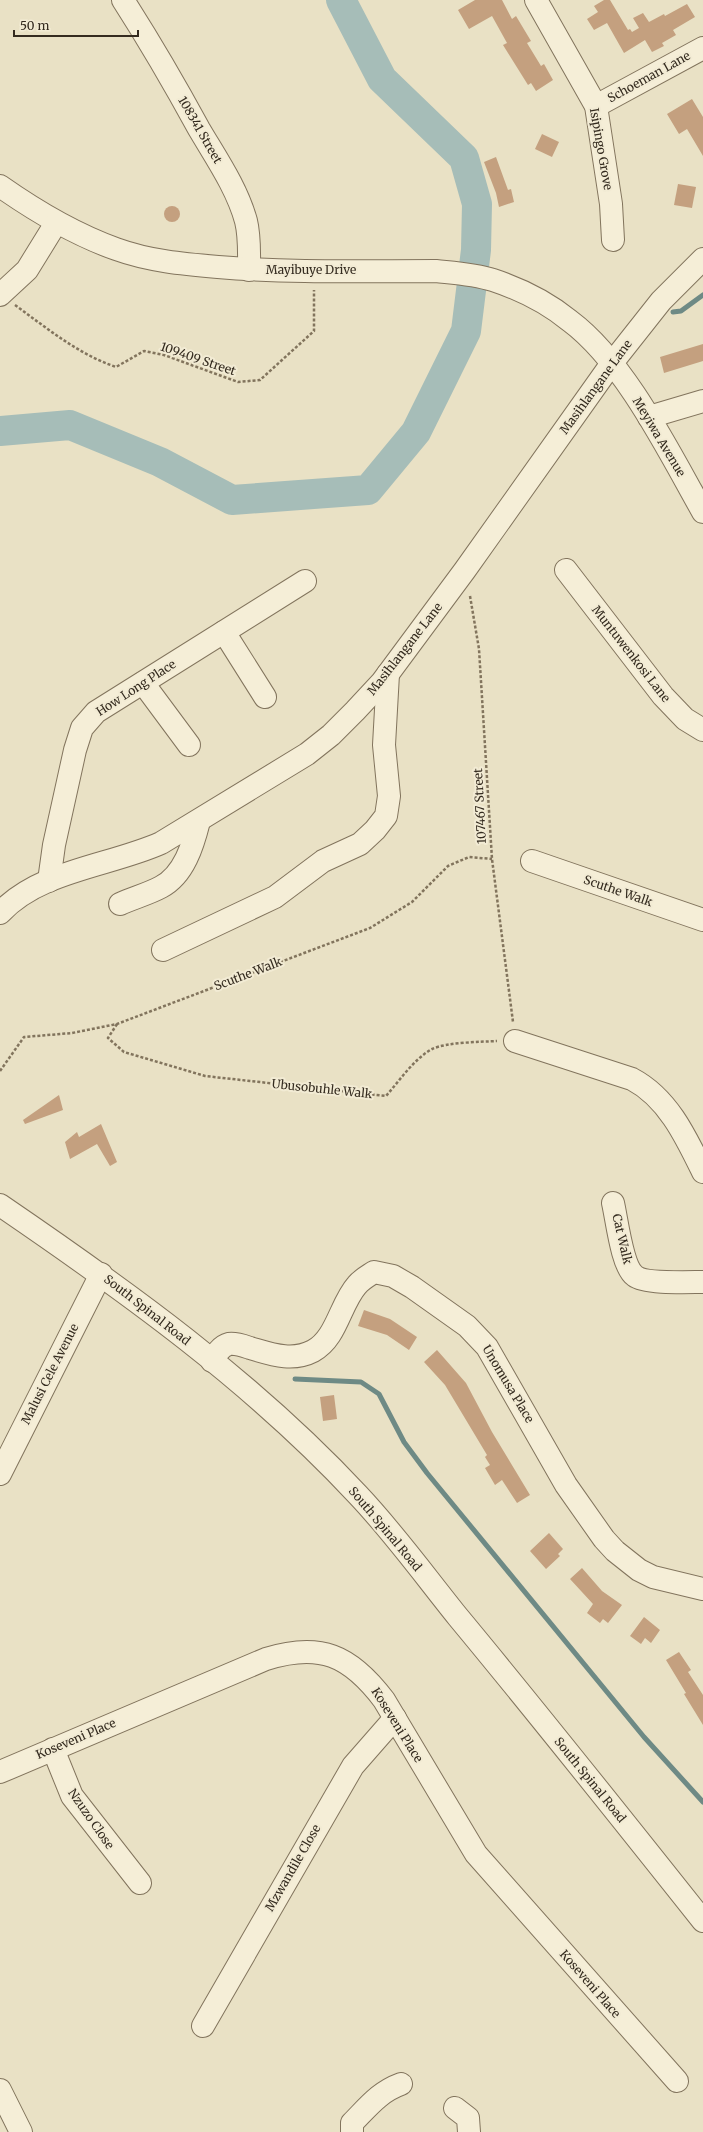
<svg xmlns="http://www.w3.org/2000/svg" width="703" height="2132" viewBox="0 0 703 2132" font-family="Merriweather,serif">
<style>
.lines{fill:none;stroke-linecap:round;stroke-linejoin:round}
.stream{stroke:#6e8a85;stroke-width:5}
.river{stroke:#a6bdb8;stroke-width:30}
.building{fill:#c4a07f}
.minor-casing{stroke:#82745d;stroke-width:24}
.path{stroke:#82745d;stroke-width:2.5;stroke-dasharray:3 2;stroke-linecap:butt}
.minor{stroke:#f5eed7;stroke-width:22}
.labels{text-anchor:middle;stroke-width:4;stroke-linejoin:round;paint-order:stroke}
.street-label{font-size:12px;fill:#342b1f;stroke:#f2ebd4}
</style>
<rect width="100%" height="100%" fill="#e9e1c5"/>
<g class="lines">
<g class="stream">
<path d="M673 312 681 311 703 295"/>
<path d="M295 1379 361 1382 379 1394 404 1442 427 1473 644 1737 703 1802"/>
</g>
<path class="river" d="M0 431 70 425 160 462 232 500 368 490 416 432 466 331 476 250 477 204 464 158 382 79 341 0"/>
</g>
<g class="building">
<path d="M475 0H502L512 19 516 16 531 41 527 43 541 66 544 64 553 80 536 91 531 83 528 85 503 45 507 43 492 16 469 29 458 10Z"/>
<path d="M604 0H610L628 30 630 29 632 32 639 28 633 18 643 13 649 22 664 14 665 16 687 4 695 17 673 30 676 35 662 43 664 46 652 52 645 40 624 53 607 23 594 30 587 19 598 12 594 6Z"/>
<path d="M692 99 703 117V156L687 129 679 134 667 114Z"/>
<path d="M542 134 559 142 552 157 535 149Z"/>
<path d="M496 157 508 190 511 189 514 202 499 207 496 193 484 162Z"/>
<path d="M678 184 696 187 692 208 674 205Z"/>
<circle cx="172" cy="214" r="8"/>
<path d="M703 344V361L664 373 660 357Z"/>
<path d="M59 1095 63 1110 25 1124 23 1120Z"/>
<path d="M101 1124 117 1162 110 1166 97 1144 70 1159 65 1142 77 1132 79 1137Z"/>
<path d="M364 1310 390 1319 417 1337 409 1350 387 1335 358 1326Z"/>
<path d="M437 1350 466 1383 492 1432 530 1495 517 1503 502 1480 495 1485 485 1468 490 1465 485 1457 487 1455 445 1385 424 1362Z"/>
<path d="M334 1395 337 1419 323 1421 320 1397Z"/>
<path d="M549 1533 563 1549 558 1554 560 1556 546 1569 530 1551Z"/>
<path d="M582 1568 602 1591 622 1605 608 1623 603 1619 600 1623 587 1613 593 1604 570 1579Z"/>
<path d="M644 1617 660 1630 651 1643 645 1638 641 1644 630 1636Z"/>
<path d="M679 1652 691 1670 688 1672 703 1695V1725L684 1694 686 1693 666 1660Z"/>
</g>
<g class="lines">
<g class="minor-casing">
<g id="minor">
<path d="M123 0C150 42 175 85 199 129 216 158 237 188 246 221 250 237 249 253 249 270"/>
<path d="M536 0 596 106 611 204 613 240"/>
<path d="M596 106 703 48"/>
<path d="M0 186C37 212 74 234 116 249 149 261 183 264 218 267 290 273 363 271 436 271 455 273 474 274 493 280 520 289 548 303 570 321 625 362 669 452 703 512"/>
<path d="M0 295 27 270 56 223"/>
<path d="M649 417 703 401"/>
<path d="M566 570 663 696 685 719 703 730"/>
<path d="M224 632 265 697"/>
<path d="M143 683 189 745"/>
<path d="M532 861 703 920"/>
<path d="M49 881 54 845 75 750 82 728 96 712 305 581"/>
<path d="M120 904C133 898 148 894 161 887 184 875 193 845 199 821"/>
<path d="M0 913C40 870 110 866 161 843L307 754 331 735 355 711 382 682 465 570 612 363 661 301 703 259"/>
<path d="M163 950 275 897 323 861 360 844 375 830 386 816 389 796 384 745 388 674"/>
<path d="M515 1041 632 1079C668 1098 686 1137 703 1172"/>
<path d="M613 1203C617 1220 622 1267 635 1276 645 1284 689 1282 703 1282"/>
<path d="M0 1205C126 1291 253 1382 358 1495 394 1533 425 1576 458 1617 541 1717 622 1819 703 1921"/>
<path d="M212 1361C216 1354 221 1346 229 1344 236 1343 244 1346 250 1348 271 1354 292 1362 313 1351 337 1338 340 1304 357 1285 362 1279 368 1276 374 1272L393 1276 412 1287 467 1326 487 1347 566 1485 604 1539 615 1551 639 1570 653 1577 703 1589"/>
<path d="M0 1474 101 1274"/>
<path d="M53 1749 72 1796 140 1883"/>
<path d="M0 1772 266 1659C320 1642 350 1655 384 1700L476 1854 677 2081"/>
<path d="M203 2026 353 1766 395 1718"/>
<path d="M0 2090 21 2132"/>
<path d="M455 2108 468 2118 469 2132"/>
<path d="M352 2132V2123C368 2107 379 2092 401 2084"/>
</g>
</g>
<g class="path">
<path d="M15 305C48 329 78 354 116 367L144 351 164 355 238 382 260 380 314 331V290"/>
<path d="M470 596 479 649 492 859 513 1022"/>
<path d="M117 1024 108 1038 124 1052 205 1076 386 1096C400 1080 414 1059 432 1049 447 1042 481 1042 497 1041"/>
<path d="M0 1071 24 1037 72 1033 117 1024 370 928 412 902 448 866 469 857 492 859"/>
</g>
<use href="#minor" class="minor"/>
</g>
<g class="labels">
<g class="street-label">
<text transform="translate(649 77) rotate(-29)" y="4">Schoeman Lane</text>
<text transform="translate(200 130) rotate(60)" y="4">108341 Street</text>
<text transform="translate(601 149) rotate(80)" y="4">Isipingo Grove</text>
<text x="311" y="274">Mayibuye Drive</text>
<text transform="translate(198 359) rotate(19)" y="4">109409 Street</text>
<text transform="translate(596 387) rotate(-54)" y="4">Masihlangane Lane</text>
<text transform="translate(659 437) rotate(59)" y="4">Meyiwa Avenue</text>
<text transform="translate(405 649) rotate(-52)" y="4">Masihlangane Lane</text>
<text transform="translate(631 654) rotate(52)" y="4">Muntuwenkosi Lane</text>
<text transform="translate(136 688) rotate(-33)" y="4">How Long Place</text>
<text transform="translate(480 806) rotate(-93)" y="4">107467 Street</text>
<text transform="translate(618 891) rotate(19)" y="4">Scuthe Walk</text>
<text transform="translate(248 974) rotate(-21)" y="4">Scuthe Walk</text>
<text transform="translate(322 1089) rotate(6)" y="4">Ubusobuhle Walk</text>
<text transform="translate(622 1239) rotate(77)" y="4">Cat Walk</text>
<text transform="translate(147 1310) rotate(38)" y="4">South Spinal Road</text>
<text transform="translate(50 1374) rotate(-63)" y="4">Malusi Cele Avenue</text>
<text transform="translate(508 1384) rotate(59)" y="4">Unomusa Place</text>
<text transform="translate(385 1529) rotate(50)" y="4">South Spinal Road</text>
<text transform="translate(397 1725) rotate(58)" y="4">Koseveni Place</text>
<text transform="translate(76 1739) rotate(-23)" y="4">Koseveni Place</text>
<text transform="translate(590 1780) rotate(51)" y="4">South Spinal Road</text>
<text transform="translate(91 1819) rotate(55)" y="4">Nzuzo Close</text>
<text transform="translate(293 1868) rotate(-60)" y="4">Mzwandile Close</text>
<text transform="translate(590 1984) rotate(49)" y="4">Koseveni Place</text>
</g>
</g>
<path d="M14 30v6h124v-6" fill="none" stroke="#342b1f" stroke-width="2"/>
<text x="20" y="30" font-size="12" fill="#342b1f" stroke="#f2ebd4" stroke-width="3" paint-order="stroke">50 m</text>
</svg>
